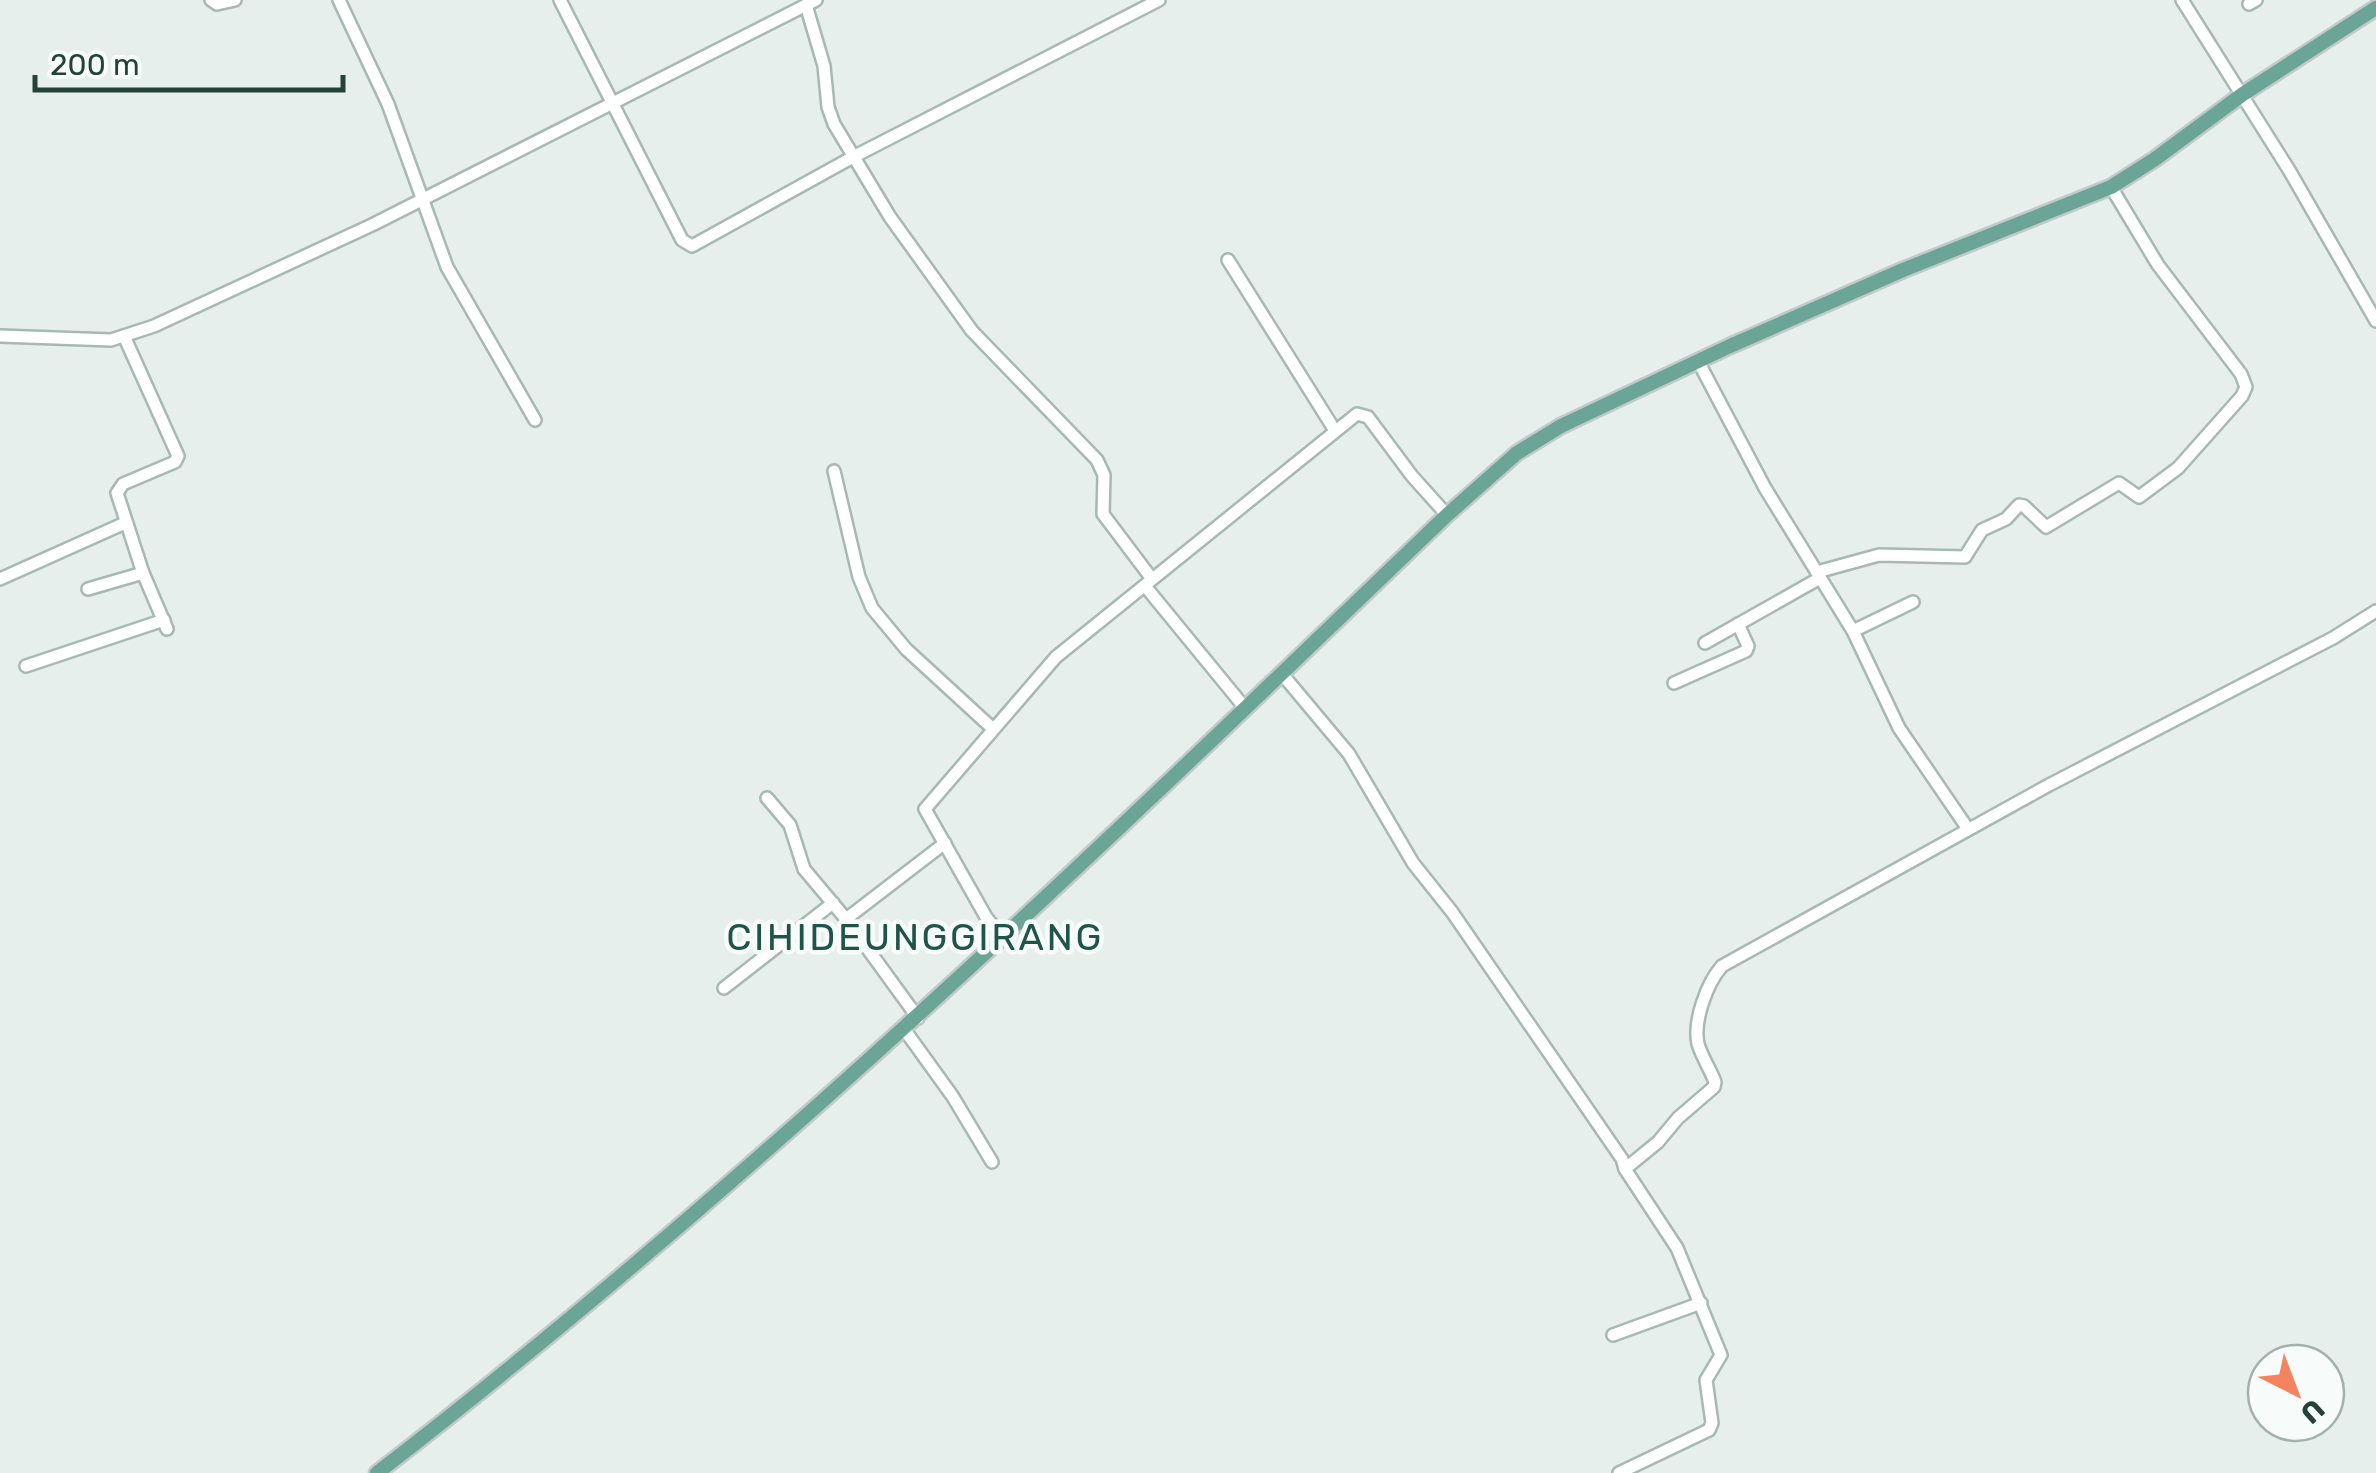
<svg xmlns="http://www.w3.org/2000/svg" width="2376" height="1473" viewBox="0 0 2376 1473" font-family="Rubik,sans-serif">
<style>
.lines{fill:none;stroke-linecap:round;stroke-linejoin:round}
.minor-casing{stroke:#a8b8b2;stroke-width:16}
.major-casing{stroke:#c2cac8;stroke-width:19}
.minor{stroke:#fff;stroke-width:11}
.major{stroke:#6aa596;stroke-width:14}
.labels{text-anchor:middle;stroke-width:9;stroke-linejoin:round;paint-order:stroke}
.quarter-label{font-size:38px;letter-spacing:2.5px;fill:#1f5548;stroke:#f7fbf9}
</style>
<rect width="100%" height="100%" fill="#e6efeb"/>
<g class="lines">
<g class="minor-casing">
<g id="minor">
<path d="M211 0 217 4 235 0"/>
<path d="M339 0 388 104 447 267 535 420"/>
<path d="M560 0 682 240 692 246 853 157 1159 0"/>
<path d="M2182 0 2289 170 2376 321"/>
<path d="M2249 4 2256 0"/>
<path d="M806 5 824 66 828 107 834 124 890 217 972 331 1097 460 1104 475 1103 514 1152 579"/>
<path d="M1228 260 1334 429"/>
<path d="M0 336 111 340 154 326 374 224 816 0"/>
<path d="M124 336 178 456 175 462 123 484 117 493 143 573 167 629"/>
<path d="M1698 361 1765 488 1853 631 1899 728 1968 829"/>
<path d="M834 471 859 577 872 608 906 649 992 728"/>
<path d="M1817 572 1879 555 1965 557 1982 530 2006 519 2019 505 2024 506 2046 527 2119 483 2139 497 2178 468 2242 396 2246 387 2241 374 2158 265 2111 187"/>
<path d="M0 579 125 523"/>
<path d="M1145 586 1245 708"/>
<path d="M88 589 143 573"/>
<path d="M1853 631 1913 602"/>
<path d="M1705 643 1820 578"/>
<path d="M26 666 164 620"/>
<path d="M1282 674 1349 754 1413 863 1452 912 1622 1159 1625 1169 1658 1142 1678 1118 1714 1087 1715 1082C1710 1069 1702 1057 1698 1044 1693 1021 1707 983 1722 966L2049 785 2333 638 2376 611"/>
<path d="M1674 683 1746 651 1748 646 1738 624"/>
<path d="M767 798 790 825 804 869 846 919 918 1018"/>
<path d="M846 919 945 843"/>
<path d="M1002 937 986 917 925 809 1056 657 1357 414 1368 417 1412 476 1447 515"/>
<path d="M724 988 833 903"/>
<path d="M904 1029 953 1097 992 1162"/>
<path d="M1613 1335 1701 1303"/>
<path d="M1619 1473 1709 1430 1712 1423 1706 1380 1721 1355 1677 1248 1625 1169"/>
</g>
</g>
<g class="major-casing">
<path id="major" d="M377 1473C757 1180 1101 847 1447 515L1517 453 1561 426 1730 346 1903 270 2111 187 2155 159 2243 94 2376 8"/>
</g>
<use href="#minor" class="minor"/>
<use href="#major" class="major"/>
</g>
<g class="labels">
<g class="quarter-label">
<text x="915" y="950">CIHIDEUNGGIRANG</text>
</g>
</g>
<g transform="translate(2296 1393) rotate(138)"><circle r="48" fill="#f7fbf9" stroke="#a3b1ad" stroke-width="2.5"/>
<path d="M0-8L18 38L0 25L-18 38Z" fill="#f4845f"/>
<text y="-15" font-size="28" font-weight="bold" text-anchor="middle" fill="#24423a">U</text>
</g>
<path d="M35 75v15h308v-15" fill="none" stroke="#24423a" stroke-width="5"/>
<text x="50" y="75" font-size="30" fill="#24423a" stroke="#f7fbf9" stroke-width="8" paint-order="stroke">200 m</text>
</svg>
